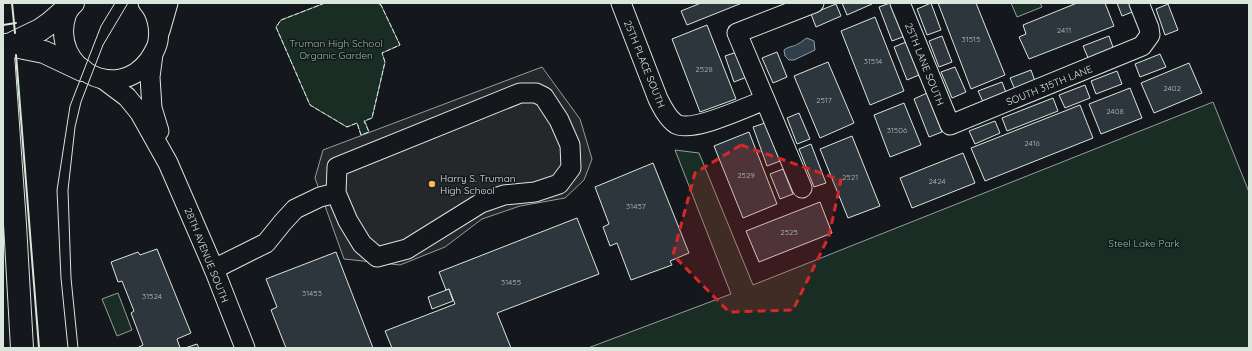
<svg xmlns="http://www.w3.org/2000/svg" width="1252" height="351" viewBox="0 0 1252 351" font-family="Quicksand,sans-serif">
<style>
.green{fill:#1a2d24;stroke:#939e99}
.parking{fill:#24282b;stroke:#939e99}
.water{fill:#2f3f4d;stroke:#939e99}
.building{fill:#2c363c;stroke:#d8e6dc}
.lines{fill:none;stroke-linecap:round;stroke-linejoin:round}
.minor-casing{stroke:#d8e6dc;stroke-width:21}
.highway-casing{stroke:#d8e6dc;stroke-width:24}
.minor{stroke:#14181c;stroke-width:19}
.highway{stroke:#14181c;stroke-width:22}
.tram{stroke:#d8e6dc;stroke-width:1}
.fence{stroke:#d8e6dc;stroke-width:1;stroke-dasharray:5 2;stroke-linecap:butt}
.wall{stroke:#d8e6dc;stroke-width:2}
.marked{fill:#d62828;fill-opacity:0.2;stroke:#d62828;stroke-width:3;stroke-dasharray:8 5;stroke-linejoin:round}
.poi-dot{fill:#ffb74d;stroke:#14181c;stroke-width:1.5}
.labels{text-anchor:middle;stroke-width:3;stroke-linejoin:round;paint-order:stroke}
.number-label{font-size:8px;fill:#adbab4}
.park-label{font-size:10px;fill:#8ac095;stroke:#14181c}
.street-label{font-size:10px;fill:#d8e6dc;stroke:#14181c}
.poi-label{font-size:10px;fill:#d8e6dc;stroke:#14181c;text-anchor:start}
</style>
<rect width="100%" height="100%" fill="#14181c"/>
<g class="green">
<path d="M325 3H377L381 5 400 45 382 53 385 62 372 118 365 121 369 132 361 135 357 123 347 127 310 105 276 27 281 20Z"/>
<path d="M1011 3H1040L1042 7 1017 17Z"/>
<path d="M1213 102 1249 192V348H588L731 294 675 150 699 153 753 285Z"/>
<path d="M118 293 132 330 117 336 102 299Z"/>
</g>
<path class="parking" d="M542 67 580 119 592 159 584 180 565 198 520 206 482 219 445 247 400 265 344 259 315 178 323 150Z"/>
<path class="water" d="M807 38 814 41 815 50 794 60H789L785 56 784 50C789 46 793 47 798 44 802 42 803 40 807 38Z"/>
<g class="building">
<path d="M701 3H742L687 25 681 11Z"/>
<path d="M842 3H872V4L847 15Z"/>
<path d="M890 3H892L905 36 892 41 879 7Z"/>
<path d="M931 3 941 30 927 35 917 9Z"/>
<path d="M938 3H976L1005 75 971 89Z"/>
<path d="M1077 3H1105L1114 26 1029 59 1019 37 1026 34 1023 25Z"/>
<path d="M1117 3H1132L1135 11 1122 16Z"/>
<path d="M836 4 841 16 816 27 811 14Z"/>
<path d="M1168 4 1178 30 1165 35 1156 9Z"/>
<path d="M875 17 904 91 870 105 841 31Z"/>
<path d="M707 25 736 99 700 112 672 39Z"/>
<path d="M942 36 952 62 939 67 929 41Z"/>
<path d="M1109 36 1114 50 1089 60 1083 46Z"/>
<path d="M906 42 919 75 907 80 894 47Z"/>
<path d="M737 52 747 77 734 82 725 56Z"/>
<path d="M777 52 787 77 773 83 762 58Z"/>
<path d="M1160 54 1166 67 1140 77 1135 64Z"/>
<path d="M828 62 854 123 820 138 794 76Z"/>
<path d="M1189 63 1202 93 1154 113 1141 83Z"/>
<path d="M955 67 966 92 952 98 941 72Z"/>
<path d="M1031 70 1036 84 1016 92 1010 78Z"/>
<path d="M1117 71 1122 84 1096 94 1091 81Z"/>
<path d="M1002 82 1007 95 984 104 978 91Z"/>
<path d="M1085 85 1090 98 1065 108 1059 95Z"/>
<path d="M1130 88 1142 118 1101 134 1089 104Z"/>
<path d="M927 93 942 132 929 137 914 99Z"/>
<path d="M1053 98 1058 111 1007 131 1002 118Z"/>
<path d="M904 103 921 145 890 157 874 115Z"/>
<path d="M1080 105 1093 138 985 181 971 148Z"/>
<path d="M799 113 810 139 797 144 787 118Z"/>
<path d="M995 121 1000 133 975 144 969 131Z"/>
<path d="M765 123 780 161 767 166 753 127Z"/>
<path d="M749 132 777 204 743 218 714 146Z"/>
<path d="M852 136 880 206 848 218 820 149Z"/>
<path d="M811 144 826 183 814 187 799 149Z"/>
<path d="M963 153 975 183 912 208 900 178Z"/>
<path d="M653 163 689 253 670 261 672 265 631 280 617 243 610 246 603 227 609 224 595 187Z"/>
<path d="M783 169 793 194 780 199 770 174Z"/>
<path d="M820 202 832 233 759 262 746 231Z"/>
<path d="M577 218 599 274 497 313 511 348H392L385 331 455 304 449 289 446 290 439 272Z"/>
<path d="M157 249 191 333 177 339 180 348H137L143 345 131 313 134 311 122 281 118 282 111 262 138 252 140 255Z"/>
<path d="M336 252 373 348H286L271 310 277 307 266 279Z"/>
<path d="M449 289 453 301 432 309 428 297Z"/>
<path d="M197 344 199 348H185Z"/>
</g>
<g class="lines">
<g class="minor-casing">
<g id="minor">
<path d="M73 3C71 7 67 12 66 16 50 68 117 104 149 60 153 54 157 48 158 41 160 28 157 13 148 3"/>
<path d="M621 3 658 99C662 107 668 119 676 124 693 133 746 107 765 100"/>
<path d="M900 3 950 125 1142 46 1150 35 1149 28 1139 3"/>
<path d="M160 31 168 3"/>
<path d="M153 54 150 77 152 108 159 131"/>
<path d="M103 79 127 97 140 113 168 163 214 269 245 348"/>
<path d="M802 188 737 33 814 3"/>
<path d="M214 269 266 243 283 222 295 209 320 197 336 193 348 221 362 244 377 257 407 249 481 203 504 195 535 192 559 184 571 168 570 145 559 120 544 97 536 93H520L337 167 336 193"/>
</g>
</g>
<g class="highway-casing">
<g id="highway">
<path d="M3 45H9L44 52 82 70"/>
<path d="M9 45 40 30 50 23 73 3"/>
<path d="M3 54 15 224 22 348"/>
</g>
</g>
<use href="#minor" class="minor"/>
<use href="#highway" class="highway"/>
<g class="tram">
<path d="M68 348 61 278 57 190 70 106 101 26 115 3"/>
<path d="M78 348 71 278 68 190 75 127 81 102 103 45 128 3"/>
</g>
<path class="fence" d="M325 3 281 20 276 27 310 105 347 127 357 123 361 135 369 132 364 121 372 118 385 62 382 53 400 45 381 5 377 3"/>
<g class="wall">
<path d="M12 3 15 33"/>
<path d="M3 25 16 23"/>
<path d="M16 55 39 348"/>
</g>
</g>
<path class="marked" d="M741 145 841 180 829 236 793 310 729 312 673 255 695 173Z"/>
<circle class="poi-dot" cx="432" cy="184" r="4"/>
<g class="labels">
<g class="number-label">
<text x="1064" y="33">2411</text>
<text x="971" y="42">31515</text>
<text x="873" y="64">31514</text>
<text x="704" y="72">2528</text>
<text x="1172" y="91">2402</text>
<text x="824" y="103">2517</text>
<text x="1115" y="114">2408</text>
<text x="897" y="133">31506</text>
<text x="1032" y="146">2416</text>
<text x="746" y="178">2529</text>
<text x="850" y="180">2521</text>
<text x="937" y="184">2424</text>
<text x="636" y="209">31457</text>
<text x="789" y="235">2525</text>
<text x="511" y="285">31455</text>
<text x="312" y="296">31453</text>
<text x="152" y="299">31524</text>
</g>
<g class="park-label">
<text x="336" y="47">Truman High School<tspan x="336" dy="12">Organic Garden</tspan></text>
<text x="1144" y="247">Steel Lake Park</text>
</g>
<g class="street-label">
<text transform="translate(645 64) rotate(68)" y="4">25TH PLACE SOUTH</text>
<text transform="translate(925 64) rotate(68)" y="4">25TH LANE SOUTH</text>
<text transform="translate(1049 85) rotate(-22)" y="4">SOUTH 315TH LANE</text>
<text transform="translate(207 255) rotate(68)" y="4">28TH AVENUE SOUTH</text>
</g>
<g class="poi-label">
<text x="440" y="182">Harry S. Truman<tspan x="440" dy="12">High School</tspan></text>
</g>
</g>
<rect width="1252" height="351" fill="none" stroke="#d8e6dc" stroke-width="8"/>
</svg>
